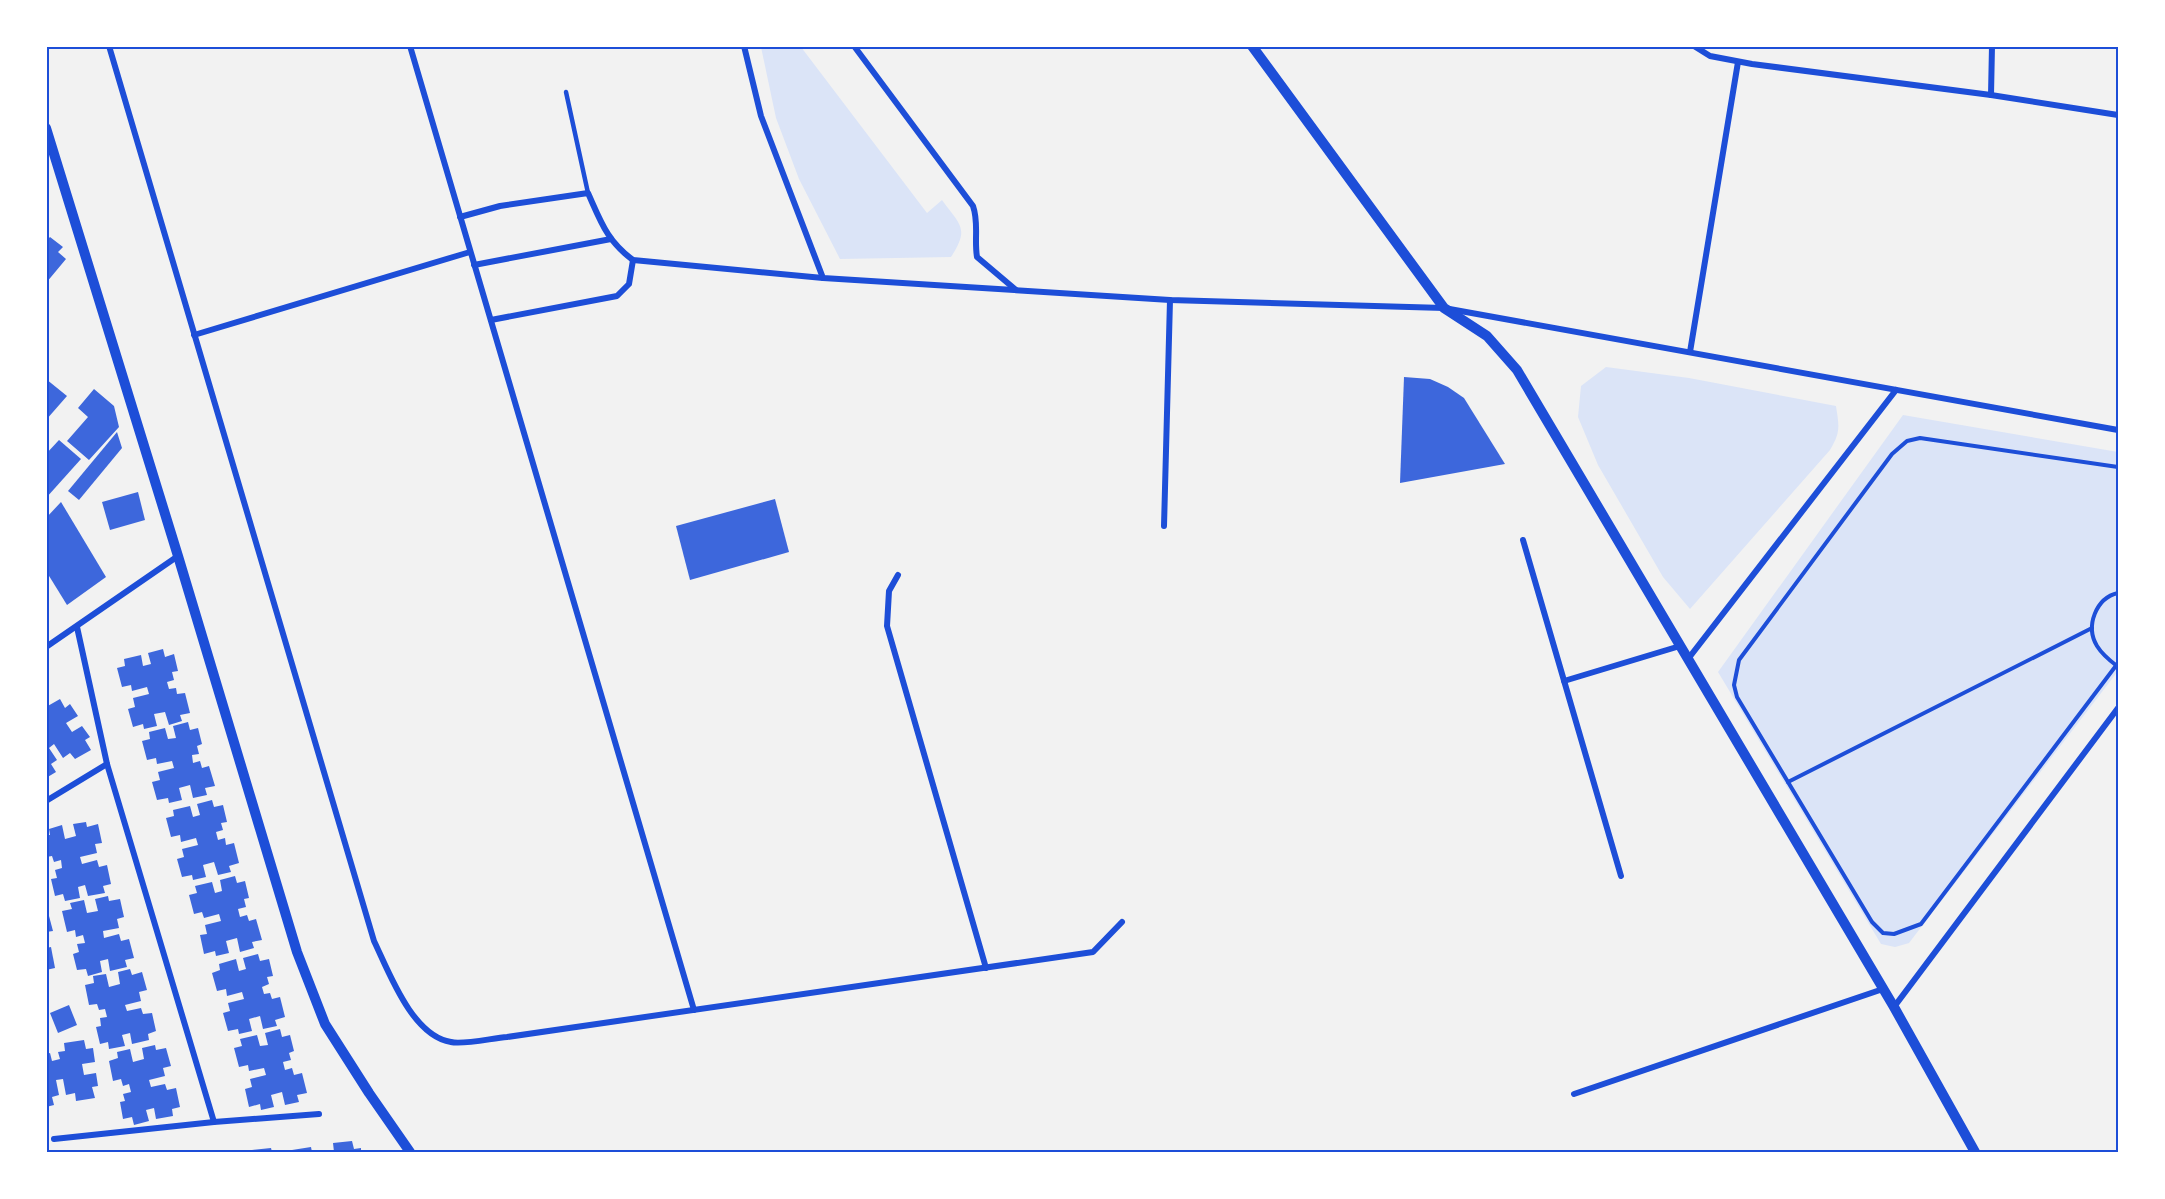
<svg xmlns="http://www.w3.org/2000/svg" width="2165" height="1199" viewBox="0 0 2165 1199" font-family="'Sofia Sans Condensed',sans-serif">
<style>
.green{fill:#dbe4f7}
.building{fill:#3d67dc}
.lines{fill:none;stroke-linecap:round;stroke-linejoin:round}
.path{stroke:#1d4ed8;stroke-width:4}
.service{stroke:#1d4ed8;stroke-width:4.5}
.minor{stroke:#1d4ed8;stroke-width:6}
.tertiary{stroke:#1d4ed8;stroke-width:10}
.neatline{fill:none;stroke:#1d4ed8;stroke-width:2}
</style>
<rect width="100%" height="100%" fill="#f2f2f2"/>
<g class="green">
<path d="M761 47H801L927 213 942 200C960 225 970 228 951 257L840 259 799 179 776 118Z"/>
<path d="M1606 367 1689 378 1836 406C1839 426 1841 432 1830 450L1690 609 1663 577 1598 465 1578 417 1581 386Z"/>
<path d="M1903 415 2118 452V671L1909 943 1895 947 1881 944 1718 672Z"/>
</g>
<g class="building">
<path d="M50 237 63 247 58 252 66 259 46 283V241Z"/>
<path d="M1404 377 1430 379 1448 387 1464 398 1505 464 1400 483Z"/>
<path d="M46 379 67 396 46 420Z"/>
<path d="M94 389 114 406 119 427 89 460 67 441 88 417 78 408Z"/>
<path d="M117 432 122 448 79 500 68 491Z"/>
<path d="M59 440 81 459 46 498V454Z"/>
<path d="M138 492 145 520 110 530 102 502Z"/>
<path d="M775 499 789 552 690 580 676 526Z"/>
<path d="M61 502 106 577 67 605 46 571V518Z"/>
<path d="M163 649 165 657 174 654 178 671 172 672 174 680 167 682 169 689 176 688 177 694 185 693 190 713 180 715 182 721 169 725 165 712 154 714 157 726 144 729 143 724 133 727 128 709 135 707 133 698 149 694 147 687 132 691 131 685 122 687 117 668 125 666 124 659 141 655 143 666 151 664 148 653Z"/>
<path d="M60 699 65 708 70 704 78 716 66 723 72 732 82 726 90 737 85 740 91 750 75 759 70 753 63 758 54 744 49 748 57 760 51 764 56 772 46 778V707Z"/>
<path d="M188 722 190 730 198 728 202 744 197 746 199 754 192 755 193 763 200 761 202 768 209 766 215 786 205 788 207 795 193 798 190 785 179 788 182 800 169 803 168 798 157 800 152 782 160 780 158 772 174 768 172 761 157 764 156 758 147 760 142 741 150 739 149 732 165 728 168 739 176 738 173 726Z"/>
<path d="M212 800 214 807 223 805 227 822 221 823 223 830 216 832 218 840 225 838 226 845 234 843 239 863 229 866 231 872 218 875 214 862 203 865 206 877 193 880 192 875 182 877 177 859 184 857 182 849 198 845 196 838 181 842 180 835 171 837 166 818 174 816 173 810 190 806 193 817 200 815 197 804Z"/>
<path d="M86 822 87 827 98 824 102 843 95 844 97 853 80 857 82 864 97 860 99 867 107 865 111 884 103 886 105 893 88 896 85 885 78 887 80 898 65 901 63 894 55 896 51 879 57 878 55 870 62 868 61 860 54 862 52 856 46 857V835H50L49 829 62 825 65 839 76 836 73 824Z"/>
<path d="M235 876 237 883 245 881 249 898 244 899 246 907 238 909 240 917 247 915 249 921 256 919 262 940 252 942 254 948 240 952 237 938 226 941 229 953 216 956 215 951 204 954 200 935 207 934 205 925 221 921 219 914 204 918 202 912 194 914 189 895 197 893 195 886 212 882 215 893 222 891 220 880Z"/>
<path d="M108 896 109 901 120 899 124 917 117 919 119 928 103 931 104 938 119 934 121 941 129 939 134 958 125 960 127 967 110 971 108 959 100 961 102 972 88 976 86 969 77 970 73 954 79 952 77 944 85 943 83 935 76 937 75 930 67 932 62 911 72 909 70 903 84 900 87 913 98 911 95 899Z"/>
<path d="M46 916H49L53 931 46 932Z"/>
<path d="M51 947 55 968 46 970V948Z"/>
<path d="M258 954 260 961 269 959 273 976 267 977 269 984 262 987 264 994 270 993 272 999 280 997 285 1017 275 1020 277 1026 263 1029 260 1016 249 1019 252 1031 239 1034 238 1029 228 1031 223 1013 230 1011 228 1003 244 999 242 992 227 996 226 989 217 991 212 973 220 970 219 964 236 959 239 971 246 969 243 958Z"/>
<path d="M130 969 132 975 142 972 147 990 139 992 141 1001 125 1005 127 1011 141 1008 143 1014 152 1013 156 1031 148 1034 149 1040 132 1044 130 1033 122 1035 125 1046 109 1049 108 1042 100 1044 96 1027 101 1026 100 1018 107 1017 105 1009 99 1010 97 1004 89 1005 85 985 94 983 93 976 106 974 109 987 120 984 118 972Z"/>
<path d="M69 1005 77 1025 58 1033 50 1013Z"/>
<path d="M280 1029 282 1037 290 1035 294 1051 289 1053 291 1060 283 1062 285 1070 292 1068 294 1075 302 1073 307 1093 297 1095 299 1102 285 1105 282 1092 271 1095 274 1107 261 1110 260 1104 249 1107 245 1089 252 1087 250 1079 266 1075 264 1068 249 1071 248 1065 239 1067 234 1048 242 1046 240 1039 257 1035 260 1046 268 1045 265 1033Z"/>
<path d="M84 1040 86 1049 93 1048 95 1062 82 1064 84 1075 96 1073 98 1086 92 1087 95 1098 76 1101 75 1093 66 1095 63 1079 56 1080 59 1095 52 1097 54 1105 46 1107V1054L50 1053 52 1061 60 1059 58 1052 65 1051 64 1043Z"/>
<path d="M155 1045 156 1050 166 1048 171 1066 163 1068 165 1076 149 1080 151 1087 165 1084 167 1090 176 1088 180 1107 172 1109 173 1116 156 1119 154 1108 146 1110 149 1121 134 1125 132 1117 123 1119 120 1102 125 1101 123 1094 131 1092 129 1084 123 1086 121 1079 113 1081 109 1061 118 1058 117 1052 130 1049 133 1062 144 1059 142 1048Z"/>
<path d="M352 1141 354 1149 361 1148V1152H334L333 1143Z"/>
<path d="M311 1147 312 1152H293L292 1150Z"/>
<path d="M271 1148 272 1152H252V1150Z"/>
</g>
<g class="lines">
<g class="path">
<path d="M2118 467 1920 438 1907 441 1892 454 1739 660 1734 685 1737 697 1872 922 1883 933 1894 934 1921 924 2118 663"/>
<path d="M2117 666C2109 660 2102 654 2097 646 2085 626 2096 598 2118 593"/>
<path d="M1788 782 2092 628"/>
</g>
<path class="service" d="M566 92 588 193"/>
<g class="minor">
<path d="M109 46 374 941C389 972 412 1036 451 1042 463 1045 493 1038 507 1037L1093 952 1122 922"/>
<path d="M410 46 694 1010"/>
<path d="M744 46 761 116 823 278"/>
<path d="M854 46 973 206C979 223 974 239 977 257L1016 290"/>
<path d="M1694 46 1710 56 1752 64 1991 95 2118 115"/>
<path d="M1991 95 1992 46"/>
<path d="M460 217 500 206 588 193C601 222 607 241 633 260L823 278 1170 300 1444 308 2118 430"/>
<path d="M474 265 611 239"/>
<path d="M491 320 617 296 629 284 633 260"/>
<path d="M194 335 470 252"/>
<path d="M1690 352 1738 62"/>
<path d="M1164 526 1170 300"/>
<path d="M1523 540 1621 876"/>
<path d="M898 575 889 591 887 626 986 968"/>
<path d="M77 627 107 764 214 1122"/>
<path d="M46 647 178 556"/>
<path d="M1688 659 1896 390"/>
<path d="M1564 681 1680 646"/>
<path d="M46 801 107 764"/>
<path d="M1894 1007 2118 708"/>
<path d="M1574 1094 1883 989"/>
<path d="M54 1139 214 1122 319 1114"/>
</g>
<g class="tertiary">
<path d="M1252 46 1444 308 1487 336 1517 370 1894 1007 1975 1152"/>
<path d="M46 128 178 556 297 952 325 1024 369 1093 410 1152"/>
</g>
</g>
<rect width="2165" height="1199" fill="none" stroke="#ffffff" stroke-width="96"/>
<rect x="48" y="48" width="2069" height="1103" class="neatline"/>
</svg>
